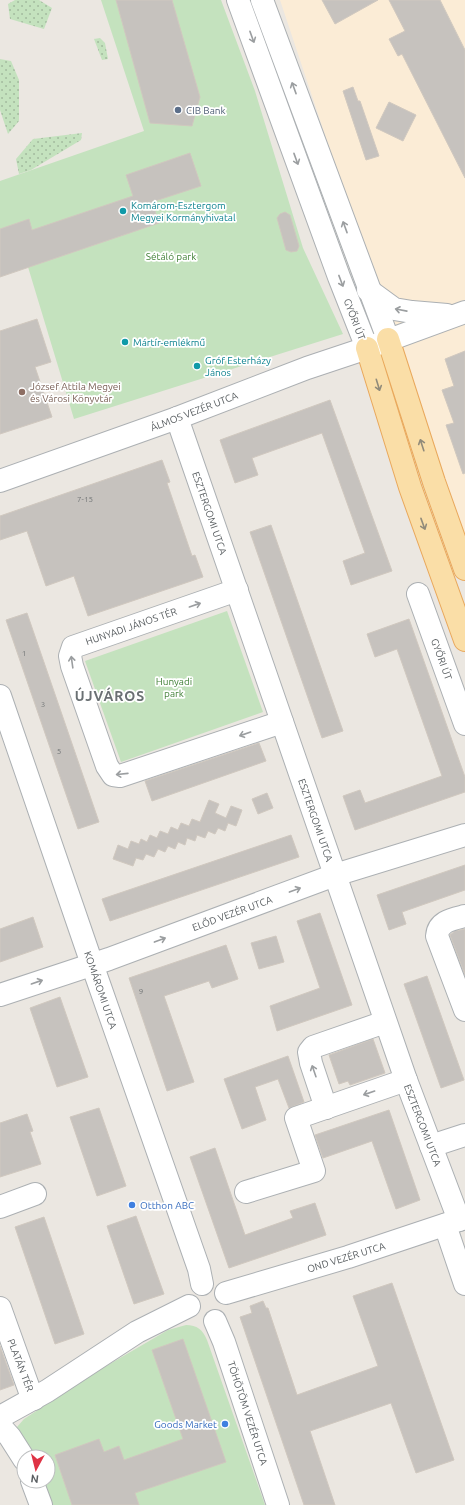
<svg xmlns="http://www.w3.org/2000/svg" width="465" height="1505" viewBox="0 0 465 1505" font-family="Ubuntu,sans-serif">
<style>
.commercial{fill:#fbecd6}
.grass{fill:url(#grass-dots)}
.park{fill:#c4e2be}
.building{fill:#c6c2be;stroke:#d0c8bf}
.lines{fill:none;stroke-linecap:round;stroke-linejoin:round}
.minor-casing{stroke:#acb0b3;stroke-width:24}
.major-casing{stroke:#e9a85c;stroke-width:24}
.minor{stroke:#fff;stroke-width:22}
.major{stroke:#fadea7;stroke-width:22}
.oneway{stroke:#9b9ea0}
.oneway2{stroke:#918b7a}
.service-dot{fill:#5c6f8a;stroke:#fff;stroke-width:1.5}
.culture-dot{fill:#0f9aa8;stroke:#fff;stroke-width:1.5}
.education-dot{fill:#8d6e63;stroke:#fff;stroke-width:1.5}
.shop-dot{fill:#3f7fe0;stroke:#fff;stroke-width:1.5}
.labels{text-anchor:middle;stroke-width:3.5;stroke-linejoin:round;paint-order:stroke}
.number-label{font-size:8px;fill:#747778}
.service-label{font-size:10px;fill:#4e5e75;stroke:#fff;text-anchor:start}
.culture-label{font-size:10px;fill:#0d838f;stroke:#fff;text-anchor:start}
.park-label{font-size:10px;fill:#428138;stroke:#fff}
.street-label{font-size:10px;fill:#595e61;stroke:#fff}
.education-label{font-size:10px;fill:#785e54;stroke:#fff;text-anchor:start}
.shop-label{font-size:10px;fill:#366cbe;stroke:#fff;text-anchor:start}
.district-label{font-size:14px;font-weight:bold;letter-spacing:1px;fill:#6a7073;stroke:#fff}
</style>
<defs>
<pattern id="grass-dots" width="8" height="8" patternUnits="userSpaceOnUse"><rect width="8" height="8" fill="#c4e2be"/><path d="M2 2h.1M6 6h.1" fill="none" stroke="#a2ba9e" stroke-width="1.8" stroke-linecap="round"/></pattern>
</defs>
<rect width="100%" height="100%" fill="#ebe7e1"/>
<path class="commercial" d="M280 0H465V535L358 234Z"/>
<g class="grass">
<path d="M15 0H39L52 8 44 29 10 19 8 4Z"/>
<path d="M100 38 105 43 108 59 102 60 94 39Z"/>
<path d="M0 59 11 61 19 80V121L8 134 0 110Z"/>
<path d="M82 133 81 140 31 170 19 174 16 159 33 139Z"/>
</g>
<g class="park">
<path d="M101 0H221L255 91 303 248 343 334 74 419 28 267 0 275V181L144 131Z"/>
<path d="M227 611 263 712 121 762 85 661Z"/>
<path d="M186 1325C197 1325 203 1330 207 1340L265 1505H48L40 1481H48V1457H31L16 1429 17 1427 24 1419 96 1372 168 1330Z"/>
</g>
<g class="building">
<path d="M116 0H172L200 97 192 126 150 123Z"/>
<path d="M322 0H378L335 24Z"/>
<path d="M389 0H440L465 50V178L402 54 398 56 389 39 405 31Z"/>
<path d="M353 87 358 101H360L379 156 366 160 343 91Z"/>
<path d="M389 102 416 115 403 141 376 128Z"/>
<path d="M190 153 201 186 152 202 159 223 0 277V229L29 219 32 230 133 196 126 175Z"/>
<path d="M285 212 290 215 299 246 297 251 291 252 286 250 277 218 280 214Z"/>
<path d="M37 319 51 362 35 367 52 417 0 434V331Z"/>
<path d="M465 351V473L463 474 446 425 454 423 442 390 454 386 445 359Z"/>
<path d="M330 400 392 571 351 585 343 561 365 553 322 433 252 458 258 475 235 483 220 440Z"/>
<path d="M162 460 170 482 167 483 192 556 195 555 203 577 88 616 74 576 46 586 27 531 0 540V516Z"/>
<path d="M271 525 343 731 322 738 250 532Z"/>
<path d="M27 613 99 822 78 829 6 620Z"/>
<path d="M409 619 465 777V792L355 830 343 796 360 790 365 803 442 776 397 649 375 657 367 634Z"/>
<path d="M259 743 266 761 152 801 145 781Z"/>
<path d="M267 793 273 808 258 814 252 799Z"/>
<path d="M209 800 219 804 215 813 226 818 231 806 242 810 236 826 228 823 225 831 218 828 215 834 208 831 205 838 197 835 195 841 187 838 185 845 178 842 175 849 168 846 165 852 158 849 154 857 146 854 143 860 136 858 133 866 113 859 118 845 128 849 131 841 139 844 141 839 147 842 150 835 157 838 160 831 168 834 171 827 178 830 181 823 189 826 192 819 200 822Z"/>
<path d="M291 835 299 857 110 921 102 899Z"/>
<path d="M465 865V890L402 912 406 924 389 930 377 895Z"/>
<path d="M320 913 352 1005 277 1031 270 1006 320 988 297 921Z"/>
<path d="M33 917 43 947 0 962V929Z"/>
<path d="M465 929V975L450 935 455 931Z"/>
<path d="M276 936 284 962 259 969 251 943Z"/>
<path d="M226 945 238 979 212 988 209 981 164 996 194 1082 167 1091 129 978Z"/>
<path d="M427 976 464 1080 441 1088 404 984Z"/>
<path d="M60 997 88 1077 57 1087 30 1008Z"/>
<path d="M373 1039 385 1073 350 1085 348 1081 339 1084 329 1055Z"/>
<path d="M288 1056 304 1102 289 1108 278 1079 255 1087 266 1120 242 1129 224 1079Z"/>
<path d="M99 1108 126 1186 97 1196 70 1117Z"/>
<path d="M389 1110 420 1200 396 1209 372 1141 323 1158 315 1135Z"/>
<path d="M27 1114 33 1131 30 1132 41 1164 0 1177V1123Z"/>
<path d="M215 1148 245 1235 293 1218 290 1211 315 1203 326 1235 229 1268 190 1157Z"/>
<path d="M136 1216 164 1294 134 1304 107 1226Z"/>
<path d="M44 1217 84 1334 55 1344 15 1227Z"/>
<path d="M392 1283 454 1460 416 1473 391 1403 310 1431 335 1505H304L240 1317 252 1313 250 1306 263 1301 266 1308H268L297 1395 378 1366 353 1296Z"/>
<path d="M183 1339 226 1462 135 1493 139 1505H72L55 1455 99 1439 104 1452 119 1446 124 1460 183 1439 152 1350Z"/>
<path d="M0 1346 14 1385 0 1390Z"/>
</g>
<g class="lines">
<g class="minor-casing">
<g id="minor">
<path d="M238 0 339 277 367 348"/>
<path d="M262 0 388 339"/>
<path d="M368 290 394 309 412 312 447 315"/>
<path d="M177 418 406 1080 459 1220"/>
<path d="M0 481 177 418 307 368 367 348 465 312"/>
<path d="M237 590 73 647 70 656 72 666 107 766 113 775 120 776 282 722"/>
<path d="M418 594 465 724"/>
<path d="M0 696 92 964 199 1269 202 1284"/>
<path d="M465 916C453 919 438 921 437 936L465 1010"/>
<path d="M0 995 109 959 335 875 465 835"/>
<path d="M326 1108 311 1063 309 1052 313 1047 385 1022"/>
<path d="M431 1146 465 1135"/>
<path d="M246 1192 314 1171 296 1118 406 1080"/>
<path d="M0 1207 35 1194"/>
<path d="M445 1225 465 1284"/>
<path d="M226 1293 348 1257 465 1218"/>
<path d="M0 1308 29 1389 34 1399"/>
<path d="M215 1321 224 1342 278 1505"/>
<path d="M0 1417 47 1391 137 1332 189 1306"/>
<path d="M0 1426 10 1437 24 1459"/>
<path d="M32 1481 41 1505"/>
</g>
</g>
<g class="major-casing">
<g id="major">
<path d="M388 339 434 482 465 569"/>
<path d="M367 348 410 487 465 640"/>
</g>
</g>
<use href="#minor" class="minor"/>
<use href="#major" class="major"/>
</g>
<defs><path id="oneway-shaft" d="M-6 0H5M1.5-3L5.5 0L1.5 3" fill="none" stroke-width="1.6" stroke-linecap="round" stroke-linejoin="round"/></defs>
<g class="oneway">
<use href="#oneway-shaft" transform="translate(252 37) rotate(70)"/>
<use href="#oneway-shaft" transform="translate(294 88) rotate(-110)"/>
<use href="#oneway-shaft" transform="translate(296 159) rotate(70)"/>
<use href="#oneway-shaft" transform="translate(345 227) rotate(-110)"/>
<use href="#oneway-shaft" transform="translate(341 281) rotate(69)"/>
<use href="#oneway-shaft" transform="translate(401 310) rotate(-169)"/>
<use href="#oneway-shaft" transform="translate(195 605) rotate(-19)"/>
<use href="#oneway-shaft" transform="translate(72 662) rotate(-98)"/>
<use href="#oneway-shaft" transform="translate(245 734) rotate(161)"/>
<use href="#oneway-shaft" transform="translate(122 774) rotate(174)"/>
<use href="#oneway-shaft" transform="translate(295 890) rotate(-20)"/>
<use href="#oneway-shaft" transform="translate(160 940) rotate(-20)"/>
<use href="#oneway-shaft" transform="translate(37 982) rotate(-19)"/>
<use href="#oneway-shaft" transform="translate(314 1071) rotate(-109)"/>
<use href="#oneway-shaft" transform="translate(369 1093) rotate(161)"/>
</g>
<g class="oneway2">
<use href="#oneway-shaft" transform="translate(378 385) rotate(73)"/>
<use href="#oneway-shaft" transform="translate(422 445) rotate(-108)"/>
<use href="#oneway-shaft" transform="translate(423 524) rotate(70)"/>
</g>
<circle class="service-dot" cx="178" cy="110" r="4"/>
<g class="culture-dot">
<circle cx="123" cy="211" r="4"/>
<circle cx="125" cy="342" r="4"/>
<circle cx="197" cy="366" r="4"/>
</g>
<circle class="education-dot" cx="22" cy="392" r="4"/>
<g class="shop-dot">
<circle cx="132" cy="1205" r="4"/>
<circle cx="225" cy="1424" r="4"/>
</g>
<g class="labels">
<g class="number-label">
<text x="85" y="502">7-15</text>
<text x="24" y="656">1</text>
<text x="43" y="707">3</text>
<text x="59" y="754">5</text>
<text x="141" y="994">9</text>
</g>
<g class="service-label">
<text x="186" y="114">CIB Bank</text>
</g>
<g class="culture-label">
<text x="131" y="209">Komárom-Esztergom<tspan x="131" dy="12">Megyei Kormányhivatal</tspan></text>
<text x="133" y="346">Mártír-emlékmű</text>
<text x="205" y="364">Gróf Esterházy<tspan x="205" dy="12">János</tspan></text>
</g>
<g class="park-label">
<text x="171" y="260">Sétáló park</text>
<text x="174" y="685">Hunyadi<tspan x="174" dy="12">park</tspan></text>
</g>
<g class="street-label">
<text transform="translate(355 319) rotate(69)" y="4">GYŐRI ÚT</text>
<text transform="translate(194 411) rotate(-21)" y="4">ÁLMOS VEZÉR UTCA</text>
<text transform="translate(210 513) rotate(71)" y="4">ESZTERGOMI UTCA</text>
<text transform="translate(131 626) rotate(-19)" y="4">HUNYADI JÁNOS TÉR</text>
<text transform="translate(442 659) rotate(70)" y="4">GYŐRI ÚT</text>
<text transform="translate(316 820) rotate(71)" y="4">ESZTERGOMI UTCA</text>
<text transform="translate(232 913) rotate(-20)" y="4">ELŐD VEZÉR UTCA</text>
<text transform="translate(101 990) rotate(71)" y="4">KOMÁROMI UTCA</text>
<text transform="translate(423 1125) rotate(69)" y="4">ESZTERGOMI UTCA</text>
<text transform="translate(346 1257) rotate(-17)" y="4">OND VEZÉR UTCA</text>
<text transform="translate(21 1365) rotate(69)" y="4">PLATÁN TÉR</text>
<text transform="translate(248 1413) rotate(72)" y="4">TÖHÖTÖM VEZÉR UTCA</text>
</g>
<g class="education-label">
<text x="30" y="390">József Attila Megyei<tspan x="30" dy="12">és Városi Könyvtár</tspan></text>
</g>
<g class="shop-label">
<text x="140" y="1209">Otthon ABC</text>
<text x="217" y="1428" text-anchor="end">Goods Market</text>
</g>
<g class="district-label">
<text x="110" y="701">ÚJVÁROS</text>
</g>
</g>
<g transform="translate(36 1469) rotate(187)"><circle r="19" fill="#ffffff" stroke="#bdbfc0"/>
<path d="M0-3L7 15L0 10L-7 15Z" fill="#df3345"/>
<text y="-6" font-size="11" font-weight="bold" text-anchor="middle" fill="#595e61">N</text>
</g>
</svg>
